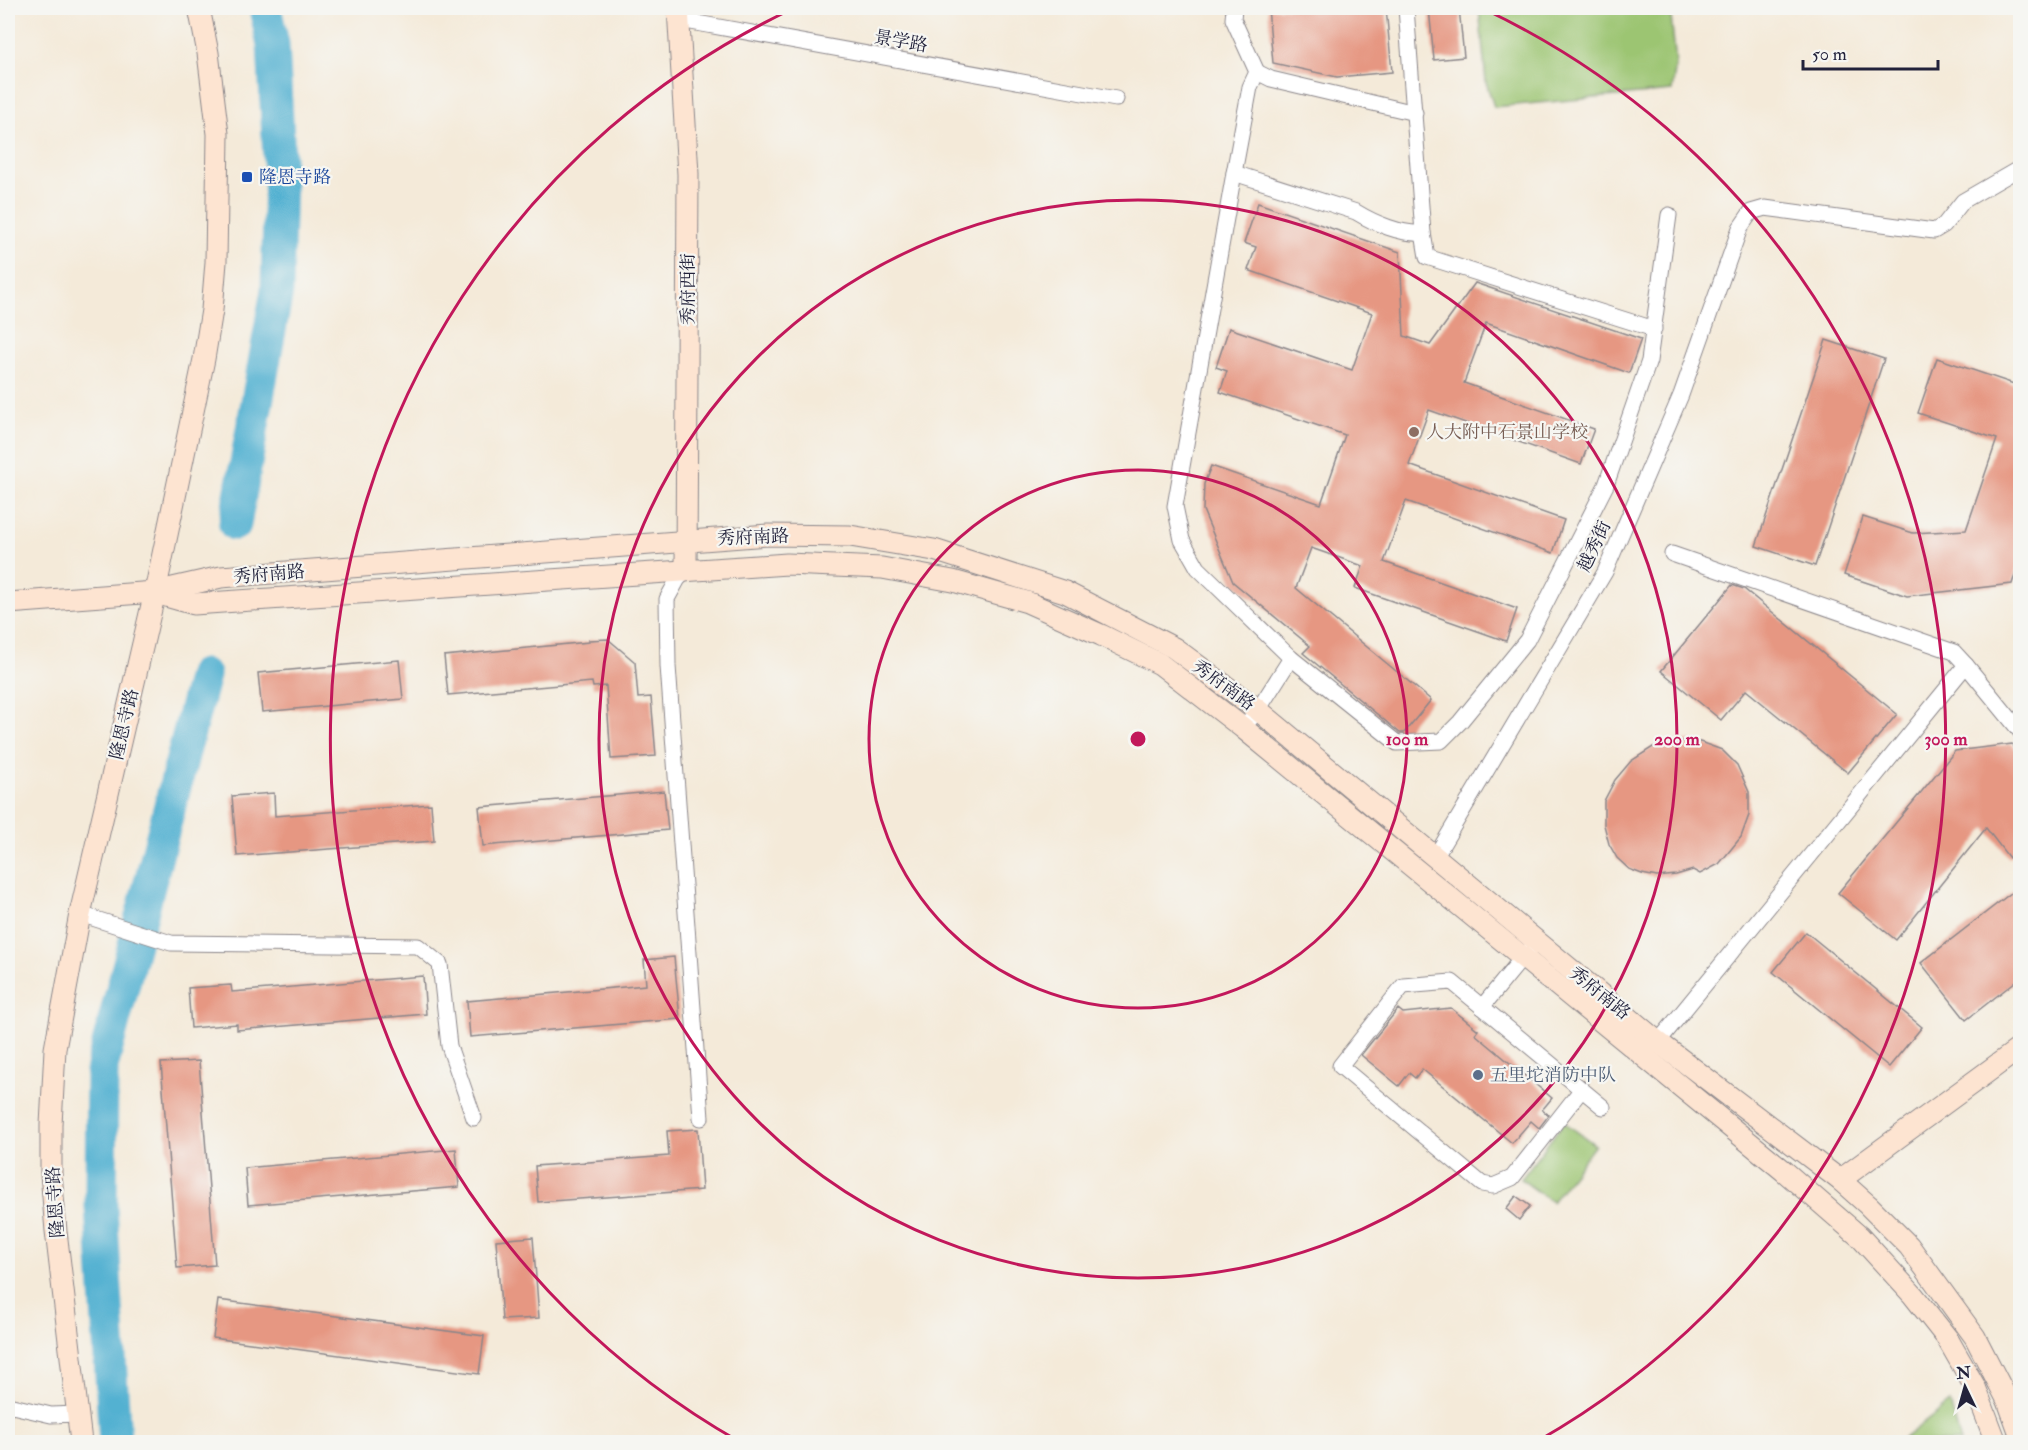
<svg xmlns="http://www.w3.org/2000/svg" width="2028" height="1450" viewBox="0 0 2028 1450" font-family="'IM FELL Double Pica','Noto Serif SC',serif">
<style>
.green{fill:#9cc572;stroke:#5f7456;stroke-width:1.5}
.lines{fill:none;stroke-linecap:round;stroke-linejoin:round}
.river{stroke:#52b1d1;stroke-width:33}
.building{fill:#e69782}
.street-casing{stroke:#8b868a;stroke-width:17}
.secondary-casing{stroke:#8b868a;stroke-width:23}
.street{stroke:#fff;stroke-width:15}
.secondary{stroke:#fde4d1;stroke-width:21}
.ring{fill:none;stroke:#c2185b;stroke-width:3}
.transit-dot{fill:#1a4fb4;stroke:#f6f6f2;stroke-width:2}
.education-dot{fill:#8d6e63;stroke:#f6f6f2;stroke-width:2}
.service-dot{fill:#5c6f8a;stroke:#f6f6f2;stroke-width:2}
.labels{text-anchor:middle;stroke-width:4.5;stroke-linejoin:round;paint-order:stroke}
.street-label{font-size:18px;fill:#22223b;stroke:#f6f6f2}
.transit-label{font-size:18px;fill:#164399;stroke:#f6f6f2;text-anchor:start}
.education-label{font-size:18px;fill:#785e54;stroke:#f6f6f2;text-anchor:start}
.service-label{font-size:18px;fill:#4e5e75;stroke:#f6f6f2;text-anchor:start}
.centre{fill:#c2185b;stroke:#f6f6f2;stroke-width:3}
.ring-label{font-size:18px;text-anchor:middle;font-weight:bold;fill:#c2185b;stroke:#f6f6f2;stroke-width:4.5;stroke-linejoin:round;paint-order:stroke}
</style>
<rect width="100%" height="100%" fill="#f6f6f2"/>
<filter id="ink" filterUnits="userSpaceOnUse"><feTurbulence type="fractalNoise" baseFrequency=".0167" numOctaves="2"/><feDisplacementMap in="SourceGraphic" scale="12" xChannelSelector="R" yChannelSelector="G"/><feConvolveMatrix kernelMatrix="1 2 1 2 8 2 1 2 1" color-interpolation-filters="sRGB"/></filter>
<filter id="wash" filterUnits="userSpaceOnUse"><feTurbulence type="fractalNoise" baseFrequency=".008" numOctaves="4" result="noise"/><feDisplacementMap in="SourceGraphic" scale="24" xChannelSelector="R" yChannelSelector="G"/><feGaussianBlur stdDeviation="1.35" result="paint"/><feColorMatrix in="noise" values="0 0 0 0 0 0 0 0 0 0 0 0 0 0 0 0 0 1.4 0 .05"/><feComposite in="paint" operator="in"/></filter>
<g filter="url(#wash)">
<rect width="100%" height="100%" fill="#f4ead9"/>
<g class="green">
<path d="M1479 8H1670L1676 63 1672 91 1494 107 1486 82Z"/>
<path d="M1564 1122 1595 1145 1552 1202 1521 1179Z"/>
<path d="M1950 1403 1961 1442H1899Z"/>
</g>
<g class="lines">
<g class="river">
<path d="M235 524 277 291 280 177 273 44 265 8"/>
<path d="M115 1442 101 1206 102 1067 204 675"/>
</g>
</g>
<g id="blocks">
<g class="building">
<path d="M1268 8H1386L1392 72 1337 77 1273 63Z"/>
<path d="M1429 8H1459L1464 57 1434 60Z"/>
<path d="M1258 203 1400 252 1404 336 1430 345 1475 283 1641 339 1629 373 1486 323 1464 383 1594 429 1581 464 1429 410 1409 465 1564 520 1553 553 1406 501 1384 562 1517 609 1506 641 1355 588 1363 566 1311 548 1296 588 1431 700 1404 733H1400L1303 653 1310 646 1233 582 1203 510 1204 484 1211 466 1321 504 1345 435 1220 392 1227 371 1216 367 1229 328 1352 370 1372 313 1248 270 1256 247 1244 243Z"/>
<path d="M1826 340 1884 359 1815 566 1756 546Z"/>
<path d="M1937 358 2020 386V559L2012 584 1907 596 1844 575 1863 517 1913 533 1966 530 1997 439 1918 413Z"/>
<path d="M1732 585 1744 589 1897 714 1848 773 1746 690 1721 720 1661 671Z"/>
<path d="M608 639 635 662 638 698 651 697 656 756 611 759 606 686 593 687 592 682 448 695 444 656 589 642V640Z"/>
<path d="M399 660 403 699 262 712 258 673Z"/>
<path d="M1679 741 1700 742 1722 750 1737 765 1749 792V815L1741 837 1719 864 1700 874 1693 870 1676 875 1657 877 1642 874 1629 869 1617 858 1609 844 1604 825V801L1615 780 1631 761 1653 747Z"/>
<path d="M2012 744 2020 755V848L2009 858 1986 828 1896 940 1838 893 1955 751Z"/>
<path d="M664 791 668 830 483 846 479 807Z"/>
<path d="M274 793 275 816 431 804 434 841 237 856 232 796Z"/>
<path d="M2020 886V978L1966 1020 1921 963Z"/>
<path d="M1806 932 1922 1027 1889 1067 1773 972Z"/>
<path d="M674 957 680 1019 470 1037 467 1001 646 985 644 960Z"/>
<path d="M423 976 426 1014 237 1030V1024L191 1028 188 988 231 985 232 992Z"/>
<path d="M1451 1008 1478 1030 1475 1034 1552 1098 1542 1110 1549 1115 1539 1128 1531 1121 1512 1143 1422 1069 1415 1078 1409 1073 1399 1086 1361 1055 1398 1009 1403 1013Z"/>
<path d="M199 1061 215 1265 177 1268 161 1063Z"/>
<path d="M698 1129 702 1190 538 1202 535 1166 669 1156 667 1131Z"/>
<path d="M456 1149 459 1187 248 1205 245 1168Z"/>
<path d="M1516 1196 1530 1206 1519 1220 1506 1209Z"/>
<path d="M533 1237 539 1318 502 1320 496 1240Z"/>
<path d="M218 1300 484 1336 479 1374 213 1338Z"/>
</g>
</g>
</g>
<g filter="url(#ink)">
<use href="#blocks" fill-opacity="0" stroke="#8b868a" stroke-width="1.5"/>
<g class="lines">
<g class="street-casing">
<g id="street">
<path d="M1234 8 1233 19 1257 72 1250 87 1234 173 1175 506 1182 540 1198 568 1291 658 1397 743 1441 741 1460 722 1527 640 1606 485 1649 361 1669 215"/>
<path d="M680 20 1116 99"/>
<path d="M1257 72 1271 79 1415 113"/>
<path d="M1234 173 1356 212C1374 223 1402 235 1423 233L1406 8"/>
<path d="M1423 233 1427 257 1654 329"/>
<path d="M686 571 678 579 667 599 668 666 701 1118"/>
<path d="M1966 665 2020 731"/>
<path d="M1243 728 1258 710 1291 658"/>
<path d="M1435 857 1605 572 1681 395 1740 228 1751 212 1765 208 1934 231 1944 225 1963 201 2020 168"/>
<path d="M80 914 171 943 418 946 440 964 449 1046 474 1118"/>
<path d="M1482 1007 1528 951"/>
<path d="M1658 1042 1966 665 1954 652 1672 554"/>
<path d="M1582 1089 1512 1178 1493 1186 1482 1184 1340 1066 1403 986 1452 982C1502 1024 1553 1065 1603 1107"/>
<path d="M8 1405 51 1415 77 1414"/>
</g>
</g>
<g class="secondary-casing">
<g id="secondary">
<path d="M678 8 688 174 686 571"/>
<path d="M155 593 194 604 787 564 882 568 953 581 1027 602 1101 635 1160 664 1243 728 1784 1171 1860 1237 1913 1295 1947 1338 1975 1387 1996 1442"/>
<path d="M8 603 155 592 221 577 768 535 850 536 934 550 1065 592 1174 648 1258 710 1658 1042 1840 1180 1868 1205 1909 1246 1975 1337 2008 1401 2020 1434"/>
<path d="M1840 1180 2020 1048"/>
<path d="M81 1442 56 1231 51 1173V1125L55 1049 80 914 155 592 204 359 212 310 216 262 218 134 208 53 199 8"/>
</g>
</g>
<use href="#street" class="street"/>
<use href="#secondary" class="secondary"/>
</g>
</g>
<g class="ring">
<circle cx="1138" cy="739" r="269"/>
<circle cx="1138" cy="739" r="539"/>
<path d="M740 1442A808 808 0 0 1 790 10M1486 10A808 808 0 0 1 1536 1442"/>
</g>
<rect class="transit-dot" x="241" y="171" width="12" height="12" rx="3"/>
<circle class="education-dot" cx="1414" cy="432" r="6"/>
<circle class="service-dot" cx="1478" cy="1075" r="6"/>
<g class="labels">
<g class="street-label">
<text transform="translate(901 41) rotate(10)" y="6">景学路</text>
<text transform="translate(688 289) rotate(-90)" y="6">秀府西街</text>
<text transform="translate(753 537) rotate(-2)" y="6">秀府南路</text>
<text transform="translate(1594 546) rotate(-65)" y="6">越秀街</text>
<text transform="translate(269 574) rotate(-5)" y="6">秀府南路</text>
<text transform="translate(1224 685) rotate(36)" y="6">秀府南路</text>
<text transform="translate(124 724) rotate(-77)" y="6">隆恩寺路</text>
<text transform="translate(1600 993) rotate(39)" y="6">秀府南路</text>
<text transform="translate(55 1202) rotate(-94)" y="6">隆恩寺路</text>
</g>
<g class="transit-label">
<text x="259" y="183">隆恩寺路</text>
</g>
<g class="education-label">
<text x="1426" y="438">人大附中石景山学校</text>
</g>
<g class="service-label">
<text x="1490" y="1081">五里坨消防中队</text>
</g>
</g>
<circle cx="1138" cy="739" r="9" class="centre"/>
<g class="ring-label">
<text x="1407" y="745">100 m</text>
<text x="1677" y="745">200 m</text>
<text x="1946" y="745">300 m</text>
</g>
<rect width="2028" height="1450" fill="none" stroke="#f6f6f2" stroke-width="30"/>
<g transform="translate(1965 1387) rotate(355)" stroke="#f6f6f2" stroke-width="4.5" paint-order="stroke">
<path d="M0-4.5L10 22L0 15L-10 22Z" fill="#22223b"/>
<text y="-9" font-size="16" font-weight="bold" text-anchor="middle" fill="#22223b">N</text>
</g>
<path d="M1803 60v9h135v-9" fill="none" stroke="#22223b" stroke-width="3"/>
<text x="1812" y="60" font-size="18" fill="#22223b" stroke="#f6f6f2" stroke-width="4.5" paint-order="stroke">50 m</text>
</svg>
